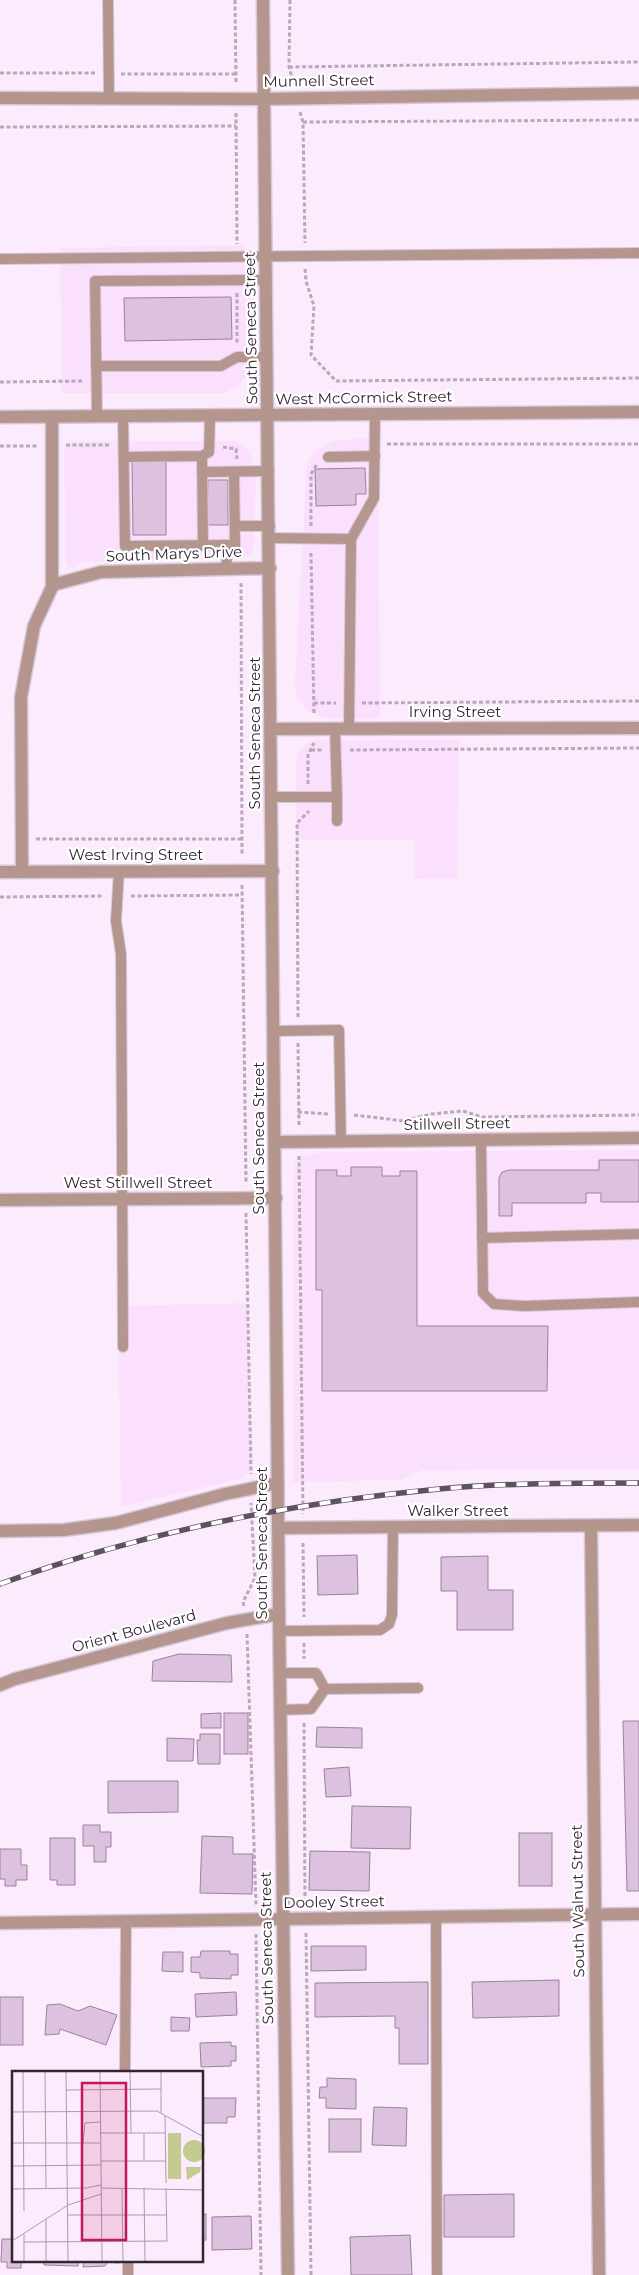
<svg xmlns="http://www.w3.org/2000/svg" width="639" height="2275" viewBox="0 0 639 2275" font-family="Montserrat,sans-serif">
<style>
.built{fill:#fae0fc}
.building{fill:#ddc2df;stroke:#9a819c}
.lines{fill:none;stroke-linecap:round;stroke-linejoin:round}
.service-casing{stroke:#d7c8d8;stroke-width:12}
.minor-casing{stroke:#d7c8d8;stroke-width:15}
.tertiary-casing{stroke:#d7c8d8;stroke-width:15}
.path{stroke:#b8a9b9;stroke-width:3;stroke-dasharray:4 2.5;stroke-linecap:butt}
.service{stroke:#b5968e;stroke-width:10}
.minor{stroke:#b5968e;stroke-width:12}
.tertiary{stroke:#b5968e;stroke-width:12}
.rail-casing{stroke:#5f5260;stroke-width:5.5}
.rail{stroke:#fff;stroke-width:4;stroke-dasharray:11;stroke-linecap:butt}
.labels{text-anchor:middle;stroke-width:4.5;stroke-linejoin:round;paint-order:stroke}
.street-label{font-size:15px;fill:#312632;stroke:#fff}
.inset-road{fill:none;stroke:#ab9cac;stroke-width:1}
.view{fill:#c2185b;fill-opacity:0.15;stroke:#c2185b;stroke-width:2.5}
.inset-edge{fill:none;stroke:#312632;stroke-width:2.5}
</style>
<rect width="100%" height="100%" fill="#fcebfd"/>
<g class="built">
<path d="M244 245 250 364 246 376 238 386 225 393H62L60 248Z"/>
<path d="M378 437 380 718H326L306 710 297 698 295 683 307 463 316 450 333 441Z"/>
<path d="M82 441H235L245 445 252 459 256 478 254 545 251 553 243 558 82 562 72 568 66 565 64 448 71 442Z"/>
<path d="M322 740H459L457 878 415 879 414 840H296V759L299 749 309 742Z"/>
<path d="M639 1150V1469L422 1470 400 1480 293 1482 294 1169 297 1157 326 1152Z"/>
<path d="M247 1303 253 1458 250 1471 243 1478 121 1507 118 1306Z"/>
</g>
<g class="building">
<path d="M231 297 232 339 125 341 124 298Z"/>
<path d="M132 461H166V535H133Z"/>
<path d="M365 468 366 494H356V505L316 506 315 469Z"/>
<path d="M208 480H228V525H207Z"/>
<path d="M599 1160H639V1202H601V1193H586V1203H512V1216H499V1178L502 1172 509 1170H599Z"/>
<path d="M351 1167H382V1176H400V1171H417V1326H548L547 1391H322V1290H316V1170H337V1176H351Z"/>
<path d="M357 1555 358 1594 318 1595 317 1556Z"/>
<path d="M488 1556V1590H513V1630H457V1591H441V1557Z"/>
<path d="M179 1654 231 1655 232 1682 152 1681 153 1661Z"/>
<path d="M221 1713V1728H201V1714Z"/>
<rect x="224" y="1713" width="24" height="41"/>
<path d="M623 1721H639V1891H627Z"/>
<path d="M317 1727 362 1728V1748L316 1747Z"/>
<path d="M200 1734H220V1764H198L197 1740H200Z"/>
<path d="M167 1738 194 1739 193 1761H167Z"/>
<path d="M349 1767 351 1796 326 1797 324 1769Z"/>
<path d="M108 1781H178V1812L108 1813Z"/>
<path d="M352 1806 411 1807 410 1849 351 1848Z"/>
<path d="M83 1825H100V1832H111V1847H106V1862H94V1846H83Z"/>
<rect x="519" y="1833" width="33" height="53"/>
<path d="M202 1836 233 1837V1854H253L252 1894 200 1893Z"/>
<path d="M50 1838H75V1885H57V1880H50Z"/>
<path d="M0 1849H21V1865H27V1880H16V1886H5V1879H0Z"/>
<path d="M310 1851 370 1852 369 1891 309 1890Z"/>
<path d="M311 1946H366V1970L311 1971Z"/>
<path d="M201 1951H230V1954H238V1975H231V1979L200 1978V1973L191 1972V1957H200Z"/>
<path d="M163 1952H183V1972L162 1971Z"/>
<path d="M559 1980V2016L473 2018 472 1982Z"/>
<path d="M428 1982V2064H399V2028H395V2016L315 2017V1983Z"/>
<path d="M236 1992 237 2015 196 2017 195 1994Z"/>
<rect x="0" y="1997" width="23" height="48"/>
<path d="M60 2004 78 2011 90 2006 117 2015 106 2045 60 2029 59 2034 45 2035 47 2005Z"/>
<path d="M171 2017 190 2018 189 2031H171Z"/>
<path d="M231 2042V2046H236V2061H231V2066L201 2067 200 2043Z"/>
<path d="M327 2078 356 2079V2109L326 2108V2098H319L320 2087H327Z"/>
<path d="M202 2098H236L235 2117H227V2123H202Z"/>
<path d="M374 2107 407 2108 406 2146 372 2145Z"/>
<rect x="329" y="2119" width="32" height="33"/>
<path d="M514 2194V2237H444V2195Z"/>
<rect x="202" y="2214" width="4" height="26"/>
<path d="M251 2216 252 2249 212 2250V2217Z"/>
<path d="M410 2235 412 2275H351L350 2237Z"/>
<path d="M2 2239H14V2261H21V2268H7V2262H1Z"/>
<path d="M44 2261H78V2266L44 2265Z"/>
<path d="M84 2261H119V2263L108 2262 105 2266 83 2267Z"/>
</g>
<g class="lines">
<g class="service-casing">
<g id="service">
<path d="M108 0 109 98"/>
<path d="M0 259 639 253"/>
<path d="M96 366H221L237 357H267"/>
<path d="M97 416 95 281 267 280"/>
<path d="M123 416 125 546 226 545 227 568"/>
<path d="M202 456 203 546"/>
<path d="M124 457 202 456 209 452 210 416"/>
<path d="M328 457 375 456"/>
<path d="M202 472 269 471"/>
<path d="M235 526H270"/>
<path d="M270 538 351 539 349 729"/>
<path d="M351 539 374 498 375 414"/>
<path d="M226 545H235L234 472"/>
<path d="M272 797H337L335 729"/>
<path d="M337 797V821"/>
<path d="M119 871 116 921 121 954 123 1347"/>
<path d="M274 1031 339 1030 341 1142"/>
<path d="M481 1141 483 1293 494 1304 525 1306 639 1302"/>
<path d="M482 1238 639 1234"/>
<path d="M279 1631 380 1630 389 1624 392 1615 393 1527"/>
<path d="M280 1673H316L325 1689 418 1688"/>
<path d="M280 1710 311 1709 325 1689"/>
<path d="M436 1917 437 2275"/>
<path d="M125 2072 126 1922"/>
<path d="M128 2261V2275"/>
</g>
</g>
<g class="minor-casing">
<g id="minor">
<path d="M0 98 264 99 639 93"/>
<path d="M52 417V587"/>
<path d="M272 729 639 728"/>
<path d="M0 872 273 871"/>
<path d="M22 872 21 697 34 626 52 587 56 584 101 572 270 568"/>
<path d="M275 1142 639 1138"/>
<path d="M0 1200 276 1198"/>
<path d="M591 1526 599 2275"/>
<path d="M278 1528 639 1525"/>
<path d="M0 1531 64 1530 116 1523 225 1494 278 1483"/>
<path d="M0 1685 15 1679 227 1623 279 1614"/>
<path d="M0 1923 639 1914"/>
</g>
</g>
<g class="tertiary-casing">
<g id="tertiary">
<path d="M263 0 279 1614 288 2275"/>
<path d="M0 417 639 412"/>
</g>
</g>
<g class="path">
<path d="M235 0 236 84"/>
<path d="M290 0 289 67 294 84"/>
<path d="M289 67 639 62"/>
<path d="M0 73H97"/>
<path d="M121 74H236"/>
<path d="M300 112 303 122 305 243"/>
<path d="M236 113 237 244"/>
<path d="M303 122 639 120"/>
<path d="M0 127 236 126"/>
<path d="M305 269 306 281 314 306 311 355 336 381 639 378"/>
<path d="M237 293V344"/>
<path d="M0 382 84 381"/>
<path d="M387 444H639"/>
<path d="M66 445H109"/>
<path d="M0 446H37"/>
<path d="M223 447 236 449 237 459"/>
<path d="M311 526V474L317 464"/>
<path d="M311 553 314 714"/>
<path d="M241 583 242 856"/>
<path d="M314 703H336"/>
<path d="M362 703 639 701"/>
<path d="M311 750H323"/>
<path d="M350 750 639 748"/>
<path d="M308 784V755L314 743"/>
<path d="M36 839H242"/>
<path d="M242 885 246 1184"/>
<path d="M131 896 242 895"/>
<path d="M0 897 104 896"/>
<path d="M298 1017 297 823 309 811"/>
<path d="M298 1043 299 1127"/>
<path d="M298 1112 328 1114"/>
<path d="M354 1115 404 1121 431 1114 463 1111 482 1117 639 1115"/>
<path d="M299 1156 303 1514"/>
<path d="M246 1213 251 1474"/>
<path d="M303 1543 304 1617"/>
<path d="M244 1606 243 1602 255 1578 251 1503"/>
<path d="M247 1634 256 1905"/>
<path d="M304 1643V1659"/>
<path d="M304 1723 305 1904"/>
<path d="M306 1933 311 2275"/>
<path d="M256 1934 261 2275"/>
</g>
<use href="#service" class="service"/>
<use href="#minor" class="minor"/>
<use href="#tertiary" class="tertiary"/>
<g class="rail-casing">
<path id="rail" d="M0 1584C140 1533 290 1503 439 1489 505 1483 572 1483 639 1483"/>
</g>
<use href="#rail" class="rail"/>
</g>
<g class="labels">
<g class="street-label">
<text transform="translate(319 81) rotate(-1)" y="5">Munnell Street</text>
<text transform="translate(251 328) rotate(-91)" y="5">South Seneca Street</text>
<text transform="translate(364 398) rotate(-1)" y="5">West McCormick Street</text>
<text transform="translate(174 554) rotate(-2)" y="5">South Marys Drive</text>
<text x="455" y="717">Irving Street</text>
<text transform="translate(255 733) rotate(-90)" y="5">South Seneca Street</text>
<text x="136" y="860">West Irving Street</text>
<text transform="translate(457 1124) rotate(-1)" y="5">Stillwell Street</text>
<text transform="translate(259 1138) rotate(-90)" y="5">South Seneca Street</text>
<text x="138" y="1188">West Stillwell Street</text>
<text x="458" y="1516">Walker Street</text>
<text transform="translate(262 1543) rotate(-90)" y="5">South Seneca Street</text>
<text transform="translate(134 1631) rotate(-15)" y="5">Orient Boulevard</text>
<text transform="translate(578 1901) rotate(-91)" y="5">South Walnut Street</text>
<text transform="translate(334 1902) rotate(-1)" y="5">Dooley Street</text>
<text transform="translate(267 1948) rotate(-91)" y="5">South Seneca Street</text>
</g>
</g>
<g transform="translate(12 2071)">
<rect width="191" height="191" fill="#fcebfd"/>
<path d="M156 62H169V108H156ZM171 80a11 11 0 1 1 22 0a11 11 0 1 1-22 0ZM174 96H189L188 101 175 109Z" fill="#c3cb91"/>
<path class="inset-road" d="M11 0 12 140M33 0 34 118M54 0 56 191M88 0 90 191M118 0 119 62M149 0V42M54 19 149 18M0 41 145 40 192 66M153 45 154 112M88 62H154M132 62V90M0 72H88M71 72 73 52 88 51M89 90H154M0 95 89 94M89 117 192 119M110 117 111 191M132 117 133 191M0 118 74 117 89 114M55 144H154M34 148V191M12 163V191M0 170 56 134 89 123M12 171 155 170 154 117"/>
<path class="view" d="M70 12H114V169H70Z"/>
<rect width="191" height="191" class="inset-edge"/>
</g>
</svg>
